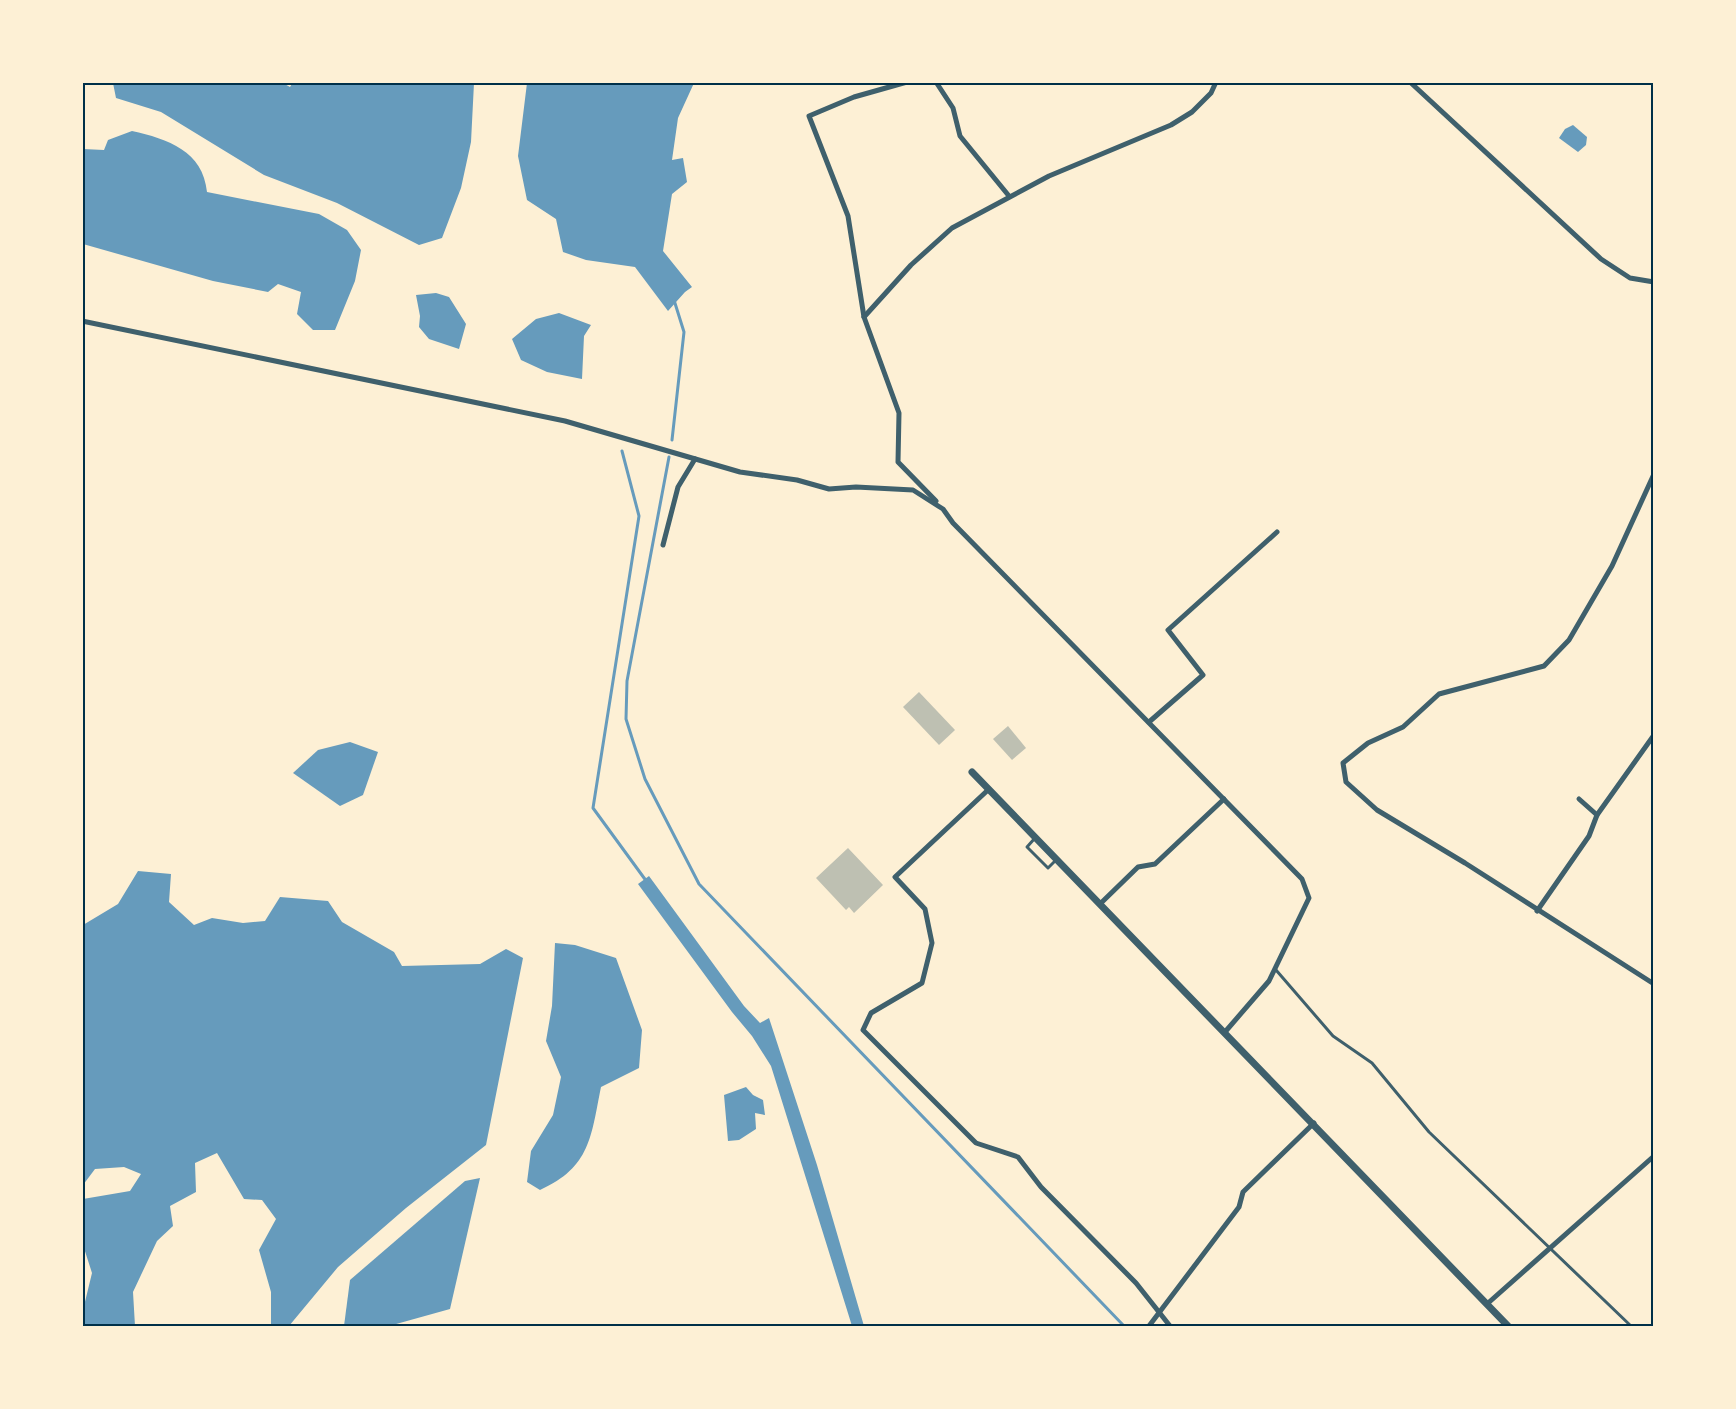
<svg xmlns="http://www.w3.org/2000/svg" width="1736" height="1409" viewBox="0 0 1736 1409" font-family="'Nunito Sans',sans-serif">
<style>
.water{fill:#669bbc}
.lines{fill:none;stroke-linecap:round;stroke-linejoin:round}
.stream{stroke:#669bbc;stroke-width:3}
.building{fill:#bec0b2}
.service{stroke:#3f606c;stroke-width:3}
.minor{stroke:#3f606c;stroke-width:5}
.tertiary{stroke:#3f606c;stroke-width:7}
.neatline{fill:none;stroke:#003049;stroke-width:2}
</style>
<rect width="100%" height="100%" fill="#fdf0d5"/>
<g class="water">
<path d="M281 82 290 87 293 82 474 83 471 142 461 188 442 238 419 245 337 203 264 175 161 112 116 98 113 83Z"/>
<path d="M527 83H694L678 118 672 160 683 158 687 182 672 194 663 251 692 287 685 292 668 311 635 267 586 260 563 252 556 219 527 200 518 156Z"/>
<path d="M1573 125 1587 137 1586 145 1578 152 1559 138 1565 129Z"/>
<path d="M132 131C168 139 203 151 207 192L319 214 347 230 361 250 355 281 335 330H313L297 314 301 292 278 284 268 292 213 281 83 244V149L104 150 108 140Z"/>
<path d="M436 293 449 297 466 324 459 349 429 339 419 327 420 316 416 295Z"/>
<path d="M559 313 591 325 584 336 582 379 547 372 521 360 512 339 536 319Z"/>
<path d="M350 742 378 752 363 795 340 806 293 773 318 750Z"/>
<path d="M138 871 171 874 169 902 194 925 212 918 243 923 265 921 280 897 328 901 342 922 394 952 402 966 480 964 506 949 523 958 486 1145 406 1208 338 1267 289 1326H271V1292L259 1250 276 1219 262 1200 244 1199 217 1153 195 1163 196 1192 170 1206 173 1226 157 1241 133 1292 135 1326H83V1310L92 1273 83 1245V1199L130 1191 141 1174 124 1167 95 1169 83 1185V925L118 904Z"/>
<path d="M649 876 744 1006 760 1023 769 1018 817 1165 864 1326H852L771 1066 752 1036 732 1012 638 884Z"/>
<path d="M555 943 575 945 616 958 642 1030 639 1068 601 1087C591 1136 591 1167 540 1190L527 1182 531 1151 553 1115 561 1077 546 1041 552 1006Z"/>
<path d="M746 1087 753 1095 763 1100 765 1115 755 1113 756 1129 739 1140 728 1141 724 1095Z"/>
<path d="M480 1178 450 1309 389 1326H344L350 1280 465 1181Z"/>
</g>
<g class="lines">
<g class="stream">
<path d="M672 440 684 332 674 300"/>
<path d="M622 451 639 516 593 808 647 882"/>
<path d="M669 457 627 681 626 719 645 779 699 884 1124 1326"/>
</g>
</g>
<g class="building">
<path d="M919 692 955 730 939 745 903 707Z"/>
<path d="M1008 726 1026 748 1012 760 993 739Z"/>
<path d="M848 848 883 885 854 913 849 907 846 910 816 878Z"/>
</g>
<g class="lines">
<g class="service">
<path d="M1035 838 1027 847 1048 868 1056 860"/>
<path d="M1276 970 1333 1036 1372 1063 1429 1132 1631 1326"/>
</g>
<g class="minor">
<path d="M907 82 854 97 809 116 848 216 864 317 899 413 898 462 936 501"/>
<path d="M936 82 953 108 960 136 1009 196"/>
<path d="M1410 82 1601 259 1630 278 1654 282"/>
<path d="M864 317 911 265 952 228 1049 176 1171 125 1192 112 1211 93 1216 82"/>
<path d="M82 321 565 421 740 472 797 480 829 489 856 487 913 490 943 509 953 523 1302 879 1309 898 1269 981 1225 1032"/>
<path d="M1654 474 1612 566 1569 640 1544 666 1439 694 1403 727 1368 743 1343 763 1346 782 1377 810 1465 863 1654 984"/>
<path d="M663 545 678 487 695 459"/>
<path d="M1149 722 1203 675 1168 630 1277 532"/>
<path d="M989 789 895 877 925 909 932 943 922 983 871 1013 863 1030 976 1143 1018 1157 1041 1187 1136 1283 1170 1326"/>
<path d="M1597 815 1654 735"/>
<path d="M1101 903 1138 867 1155 864 1224 799"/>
<path d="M1537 911 1589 836 1597 815 1579 799"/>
<path d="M1487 1304 1654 1156"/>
<path d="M1149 1326 1239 1207 1243 1192 1314 1123"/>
</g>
<path class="tertiary" d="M972 772 1508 1326"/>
</g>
<rect width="1736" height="1409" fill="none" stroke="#fdf0d5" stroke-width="168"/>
<rect x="84" y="84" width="1568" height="1241" class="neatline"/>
</svg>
